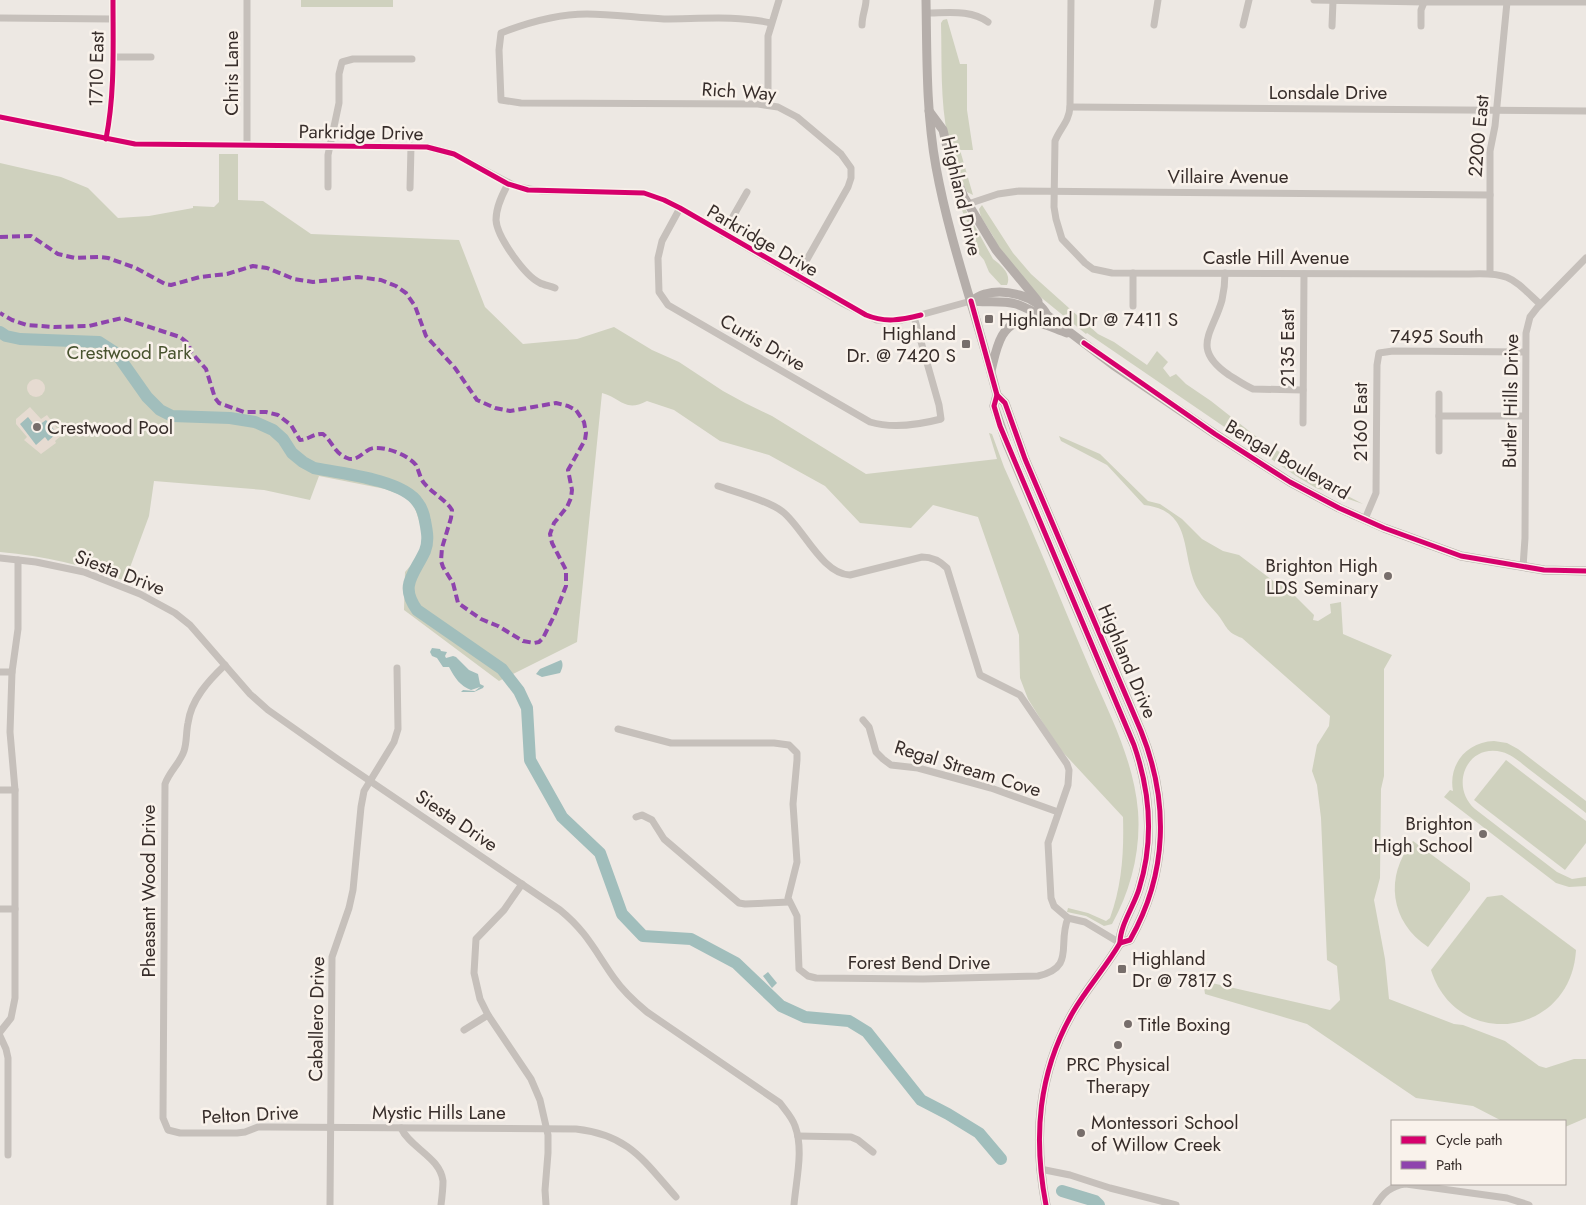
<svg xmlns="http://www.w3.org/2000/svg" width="1586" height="1205" viewBox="0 0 1586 1205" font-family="Jost,sans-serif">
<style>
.green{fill:#cfd1be}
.plaza{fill:#e6dbd1}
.water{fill:#a1bebc}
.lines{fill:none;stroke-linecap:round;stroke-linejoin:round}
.river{stroke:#a1bebc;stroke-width:12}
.minor{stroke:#c6c0bb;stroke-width:7}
.major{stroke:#b5aeaa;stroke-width:9}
.quiet{stroke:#8e44ad;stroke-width:4;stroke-dasharray:8 4;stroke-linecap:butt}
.cycleway-casing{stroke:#f9f2eb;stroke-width:8}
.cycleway{stroke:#d6006c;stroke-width:5}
.poi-dot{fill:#776e6b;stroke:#f9f2eb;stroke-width:2}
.labels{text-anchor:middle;stroke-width:5;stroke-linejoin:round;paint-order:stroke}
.street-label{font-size:19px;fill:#372d2a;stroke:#f9f2eb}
.poi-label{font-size:19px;fill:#372d2a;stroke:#f9f2eb;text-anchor:start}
.park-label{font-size:19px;fill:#48532f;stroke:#f9f2eb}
</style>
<rect width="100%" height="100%" fill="#ede8e3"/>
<g class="green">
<rect x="301" y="0" width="92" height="7"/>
<path d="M947 19 960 64H967V110L973 150H960L973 195 967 192C959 175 952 157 948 138 940 101 942 61 941 23L943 20Z"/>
<path d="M219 154H238V200L263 201 311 234 459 240 485 307 523 344 577 339 614 327 652 350 679 362 723 391 745 403 772 416 866 474 997 459 989 433 992 434 1004 467C1035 536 1063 606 1093 676 1112 719 1134 763 1138 811 1141 850 1131 890 1112 924L1104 926 1086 916 1067 912 1068 908 1088 913 1106 921 1110 918C1122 885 1124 853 1123 817L1058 747 1028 699 1020 678 1019 635 978 517 933 505 911 528 860 523 825 486 769 455 720 441 674 410 647 401C624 413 620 397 602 393L577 642 499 681 404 610 405 572 418 557 426 542 412 499 385 489 319 476 310 500 264 490 154 481 149 516 125 581C83 565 45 556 0 552V163L61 177 88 188 118 218 149 216 193 208V206L214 207 219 202Z"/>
<path d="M962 203 993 259C1001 265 1012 274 1007 285H1001L989 272 984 260 978 253 974 237 960 206V204Z"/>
<path d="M982 205 1013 253 1031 274 1098 334 1114 342 1147 365 1157 351 1168 362 1163 368 1170 377 1176 374 1186 384 1211 401 1258 438 1342 493 1363 504 1316 488 1296 476 1087 333 1086 334 1038 295 999 249 993 236 981 217 979 209Z"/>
<path d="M1059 436 1100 454 1148 501 1160 504 1182 519 1202 539 1223 551 1239 555 1276 583H1282L1314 615 1313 620 1318 621 1331 613 1330 604 1341 602 1343 634 1392 655 1384 669V776L1381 789 1380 878 1374 900 1385 959 1389 999 1454 1024 1463 1025 1505 1041 1539 1066 1546 1068 1574 1059H1586V1118L1565 1127V1121H1502L1473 1106 1416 1098 1307 1024 1205 994 1203 981 1330 1010 1340 1000 1337 966 1327 960 1321 818 1317 785 1312 771 1317 745 1329 726 1330 716 1242 638C1226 632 1228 628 1218 615 1212 608 1204 600 1199 591 1179 557 1196 511 1144 505L1107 465 1061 441Z"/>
<path d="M1494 741 1507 743 1518 749 1586 801V813C1569 800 1551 786 1534 773 1524 766 1514 755 1502 752 1467 743 1449 786 1475 809L1557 872 1572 879 1586 877V886L1569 887 1556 883 1444 797 1450 790 1453 791C1448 764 1467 742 1494 741Z"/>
<path d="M1506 760 1586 821V843L1565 870 1474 800Z"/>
<path d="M1413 841 1470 883V890L1428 947C1390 922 1384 876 1413 841Z"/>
<path d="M1502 895 1576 950C1571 1037 1457 1052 1431 970L1487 897Z"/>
</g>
<g class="plaza">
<circle cx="36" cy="388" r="9"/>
<path d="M30 407 41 419 47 415 62 435 55 441 56 443 41 454 24 440 27 437 16 424V419Z"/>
</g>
<g class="water">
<path d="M28 417 36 427 46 420 57 433 48 441 45 437 36 445 20 424Z"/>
<path d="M432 648 440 649 441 651 447 652 445 656 446 658 453 656 456 657 469 670 478 674 480 684 484 686 483 688 474 692H461L463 690 475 691 480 687 471 690C460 686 455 678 449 667H443L437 658 432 656 430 652Z"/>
<path d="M561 660C564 664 562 669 560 673L542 677 536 674 540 669Z"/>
<path d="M768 972 777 983 772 988 763 976Z"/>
</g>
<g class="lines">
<g class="river">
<path d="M0 332 6 336 20 339 99 342 116 353 147 397 160 410 172 416 230 418 255 422 273 430 283 439 292 453 303 462 314 468C340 473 404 480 418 503 422 508 424 515 425 521 427 531 429 541 425 551 414 575 399 585 417 610L502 669 519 691 527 708 530 760 562 817 600 853 622 914 643 936 691 939 736 963 781 1006 805 1017 849 1021 867 1032 921 1100 948 1114 979 1133 1001 1159"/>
<path d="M1062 1191 1095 1201 1099 1205"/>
</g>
<g class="minor">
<path d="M1071 0 1070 107C1069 122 1060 128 1055 141L1054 207 1056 219 1062 239 1085 263 1093 269 1112 273 1469 274C1510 272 1512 278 1540 304"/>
<path d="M1314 0 1424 2H1586"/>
<path d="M926 13C947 13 971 9 988 22"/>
<path d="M0 18 113 19"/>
<path d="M771 23C736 15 699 19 664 19 638 18 613 14 587 14 557 14 529 22 501 33L499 50 501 100 521 103 758 104 778 107 797 117 841 154 851 168V178L848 187 797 277"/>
<path d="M862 25C862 15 866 8 866 0"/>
<path d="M1154 25 1158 0"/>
<path d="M1243 25 1249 0"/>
<path d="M1332 26 1333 1"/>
<path d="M1421 26V10L1425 0"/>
<path d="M113 57H151"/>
<path d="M768 105V36L779 0"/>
<path d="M1070 107 1586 111"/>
<path d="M0 117 135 144 427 147 454 154 517 187 542 191 644 193 664 200 680 208 842 303 877 320H902L971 301"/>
<path d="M106 139C115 93 113 47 113 0"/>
<path d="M247 145V0"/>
<path d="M508 184C502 195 496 207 496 220 497 237 525 276 540 283 544 285 550 286 555 288"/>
<path d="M328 187V155L339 103V74L342 62 353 59H412"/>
<path d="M410 188 411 146"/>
<path d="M968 204 998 194 1019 191 1490 195"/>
<path d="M680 208 662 241 658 258 659 292 668 305 870 422C893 429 918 425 941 419L939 405 914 317"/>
<path d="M723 234 747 192"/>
<path d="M1225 273C1225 282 1224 291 1222 300 1213 333 1190 348 1229 375 1237 380 1244 385 1253 389L1303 390"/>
<path d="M1490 273V151L1495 126 1507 2"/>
<path d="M1133 306V273"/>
<path d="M1439 394V451"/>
<path d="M1439 416H1525"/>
<path d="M1303 423 1304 274"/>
<path d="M718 486C735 492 770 501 783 512 803 528 822 574 850 575L922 557C933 557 940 561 947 568L980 675 1020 695 1067 764 1069 770 1068 785 1048 843 1051 898 1054 906 1068 918 1085 922 1120 943"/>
<path d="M1365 519 1376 493 1377 365 1379 353 1393 351 1525 352"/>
<path d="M0 558 36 562 84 572 140 594 175 613 190 625 250 694 268 710 339 760 560 910C587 932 595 951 614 978 623 991 635 1002 647 1012L780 1103C785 1110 792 1117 795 1126 804 1150 796 1180 794 1205"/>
<path d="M1523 567 1525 538 1526 333 1530 317 1537 308 1586 258"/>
<path d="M225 665C208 681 191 700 188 723 186 732 187 742 184 751 180 763 169 772 165 784L163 1118 168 1130 180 1133H237L245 1132 258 1127H269L576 1129C629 1135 643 1160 676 1197"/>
<path d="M0 672H12"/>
<path d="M863 720 869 727 876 752 883 759 891 765 918 768 991 788 1058 812"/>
<path d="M618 729 671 743H774L789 745 797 753V760L793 804 797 862 788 898 797 916 799 969 808 976 816 978 923 979 1038 976C1076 967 1057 945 1068 918"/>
<path d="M0 790H15"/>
<path d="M636 817 642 815 652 820 664 839 739 903 745 904 789 902"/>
<path d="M522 884 504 910 476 939 474 973 480 999 488 1015 531 1079 540 1100 548 1135V1153L545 1190 546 1205"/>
<path d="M0 909H15"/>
<path d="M464 1030 488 1015"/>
<path d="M0 1032 11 1018 15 998V790L10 732 12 672 18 629V560"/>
<path d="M0 1036 6 1049 8 1058V1155"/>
<path d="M401 1128C410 1148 440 1157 443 1181 443 1189 442 1197 441 1205"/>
<path d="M798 1136 851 1137 858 1140 873 1152"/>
<path d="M1040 1169 1070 1175 1110 1188 1176 1205"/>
<path d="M1406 1184 1507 1198 1529 1205"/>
<path d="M330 1205 332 957 349 908 353 890 361 807 364 791 394 742 398 729 397 668"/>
<path d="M1376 1205C1383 1193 1391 1186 1405 1184"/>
</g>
<g class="major">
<path d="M926 0C927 56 926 112 936 167 950 244 978 319 997 395L994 406 1007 444 1134 745C1150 791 1154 841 1139 889 1134 906 1120 925 1120 943 1106 967 1087 988 1073 1012 1038 1073 1033 1137 1046 1205"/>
<path d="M929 111 943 130 952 168 964 197 996 250 1038 301"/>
<path d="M971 301C975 299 980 295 985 294 1005 288 1037 296 1047 315L1113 365 1215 434 1290 482 1339 508 1384 528 1461 556 1544 570 1586 571"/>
<path d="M971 301C986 303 1002 300 1016 304 1027 307 1035 315 1047 315"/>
<path d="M991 371C996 351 1000 321 1026 321 1039 320 1055 329 1067 333"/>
<path d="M997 395 1005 403 1025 459 1141 731C1169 801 1168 873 1130 940L1120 943"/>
</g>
<path class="quiet" d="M0 237 31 236 58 254 75 258 99 257 108 258 136 268 165 284 171 285 200 277 227 274 253 266 267 268 294 279 313 282 358 277 381 280 396 286 406 293 415 306 426 336 455 368 477 400 495 408 510 411 556 403 568 406 576 410 584 422 586 433 585 440 568 470 572 490 571 498 567 507 554 523 550 534 552 543 566 570V586L555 614 543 638 539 642 534 643 523 641 498 626 481 619 458 603 453 583 443 567 441 561 442 548 451 518 452 510C445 499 432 493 424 483 420 478 419 471 416 465 408 455 387 447 374 448 364 449 358 463 347 458 334 453 332 441 323 434 314 433 308 440 300 440L291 425 278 415 266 412H244L219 403 215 398 206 369 190 351 189 344 180 337 122 318 89 326 54 327 27 325 12 320 0 313"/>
<g class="cycleway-casing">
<g id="cycleway">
<path d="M0 117 135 144 427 147 454 154 508 184 528 190 644 193 664 200 680 208 866 315C885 323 901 320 921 315"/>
<path d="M106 139C115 93 113 47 113 0"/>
<path d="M971 301 997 395 994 406 1000 426 1134 745C1150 791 1154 841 1139 889 1134 906 1120 925 1120 943 1106 967 1087 988 1073 1012 1038 1073 1033 1137 1046 1205"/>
<path d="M1084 343 1215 434 1290 482 1339 508 1384 528 1461 556 1544 570 1586 571"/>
<path d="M997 395 1005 403 1025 459 1141 731C1169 801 1168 873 1130 940L1120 943"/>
</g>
</g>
<use href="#cycleway" class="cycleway"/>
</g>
<g class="poi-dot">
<rect x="984" y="314" width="10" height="10" rx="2.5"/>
<rect x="961" y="339" width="10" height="10" rx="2.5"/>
<circle cx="37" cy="427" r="5"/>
<circle cx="1388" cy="576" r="5"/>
<circle cx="1483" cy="834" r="5"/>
<rect x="1117" y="964" width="10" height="10" rx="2.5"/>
<circle cx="1128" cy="1024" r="5"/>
<circle cx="1118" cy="1045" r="5"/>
<circle cx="1081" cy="1133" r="5"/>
</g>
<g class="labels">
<g class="street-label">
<text transform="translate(96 69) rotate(-89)" y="7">1710 East</text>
<text transform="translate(231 73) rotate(-90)" y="7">Chris Lane</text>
<text transform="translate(739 91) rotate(4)" y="7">Rich Way</text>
<text x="1328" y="99">Lonsdale Drive</text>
<text transform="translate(361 132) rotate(1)" y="7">Parkridge Drive</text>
<text transform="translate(1478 136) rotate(-85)" y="7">2200 East</text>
<text x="1228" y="183">Villaire Avenue</text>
<text transform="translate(962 196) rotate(77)" y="7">Highland Drive</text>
<text transform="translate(763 240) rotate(30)" y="7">Parkridge Drive</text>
<text x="1276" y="264">Castle Hill Avenue</text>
<text x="1437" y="343">7495 South</text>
<text transform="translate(763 342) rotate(30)" y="7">Curtis Drive</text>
<text transform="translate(1287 348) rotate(-90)" y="7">2135 East</text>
<text transform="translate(1510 401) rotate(-89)" y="7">Butler Hills Drive</text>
<text transform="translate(1360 422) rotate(-90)" y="7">2160 East</text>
<text transform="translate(1288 459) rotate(30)" y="7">Bengal Boulevard</text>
<text transform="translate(120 572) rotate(21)" y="7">Siesta Drive</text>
<text transform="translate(1128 661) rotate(67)" y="7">Highland Drive</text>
<text transform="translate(968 768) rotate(17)" y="7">Regal Stream Cove</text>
<text transform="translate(457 820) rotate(34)" y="7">Siesta Drive</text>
<text transform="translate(148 891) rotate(-90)" y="7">Pheasant Wood Drive</text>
<text x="919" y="969">Forest Bend Drive</text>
<text transform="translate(316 1019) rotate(-89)" y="7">Caballero Drive</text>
<text x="439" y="1119">Mystic Hills Lane</text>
<text transform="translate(250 1114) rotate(-3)" y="7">Pelton Drive</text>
</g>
<g class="poi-label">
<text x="999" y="326">Highland Dr @ 7411 S</text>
<text x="956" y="340" text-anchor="end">Highland<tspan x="956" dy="22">Dr. @ 7420 S</tspan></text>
<text x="47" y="434">Crestwood Pool</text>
<text x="1378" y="572" text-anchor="end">Brighton High<tspan x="1378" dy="22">LDS Seminary</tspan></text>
<text x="1473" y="830" text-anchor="end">Brighton<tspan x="1473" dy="22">High School</tspan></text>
<text x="1132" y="965">Highland<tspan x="1132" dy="22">Dr @ 7817 S</tspan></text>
<text x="1138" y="1031">Title Boxing</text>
<text x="1118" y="1071" text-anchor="middle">PRC Physical<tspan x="1118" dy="22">Therapy</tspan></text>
<text x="1091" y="1129">Montessori School<tspan x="1091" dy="22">of Willow Creek</tspan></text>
</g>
<g class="park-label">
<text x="129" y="359">Crestwood Park</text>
</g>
</g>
<rect x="1391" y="1120" width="175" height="65" fill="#f9f2eb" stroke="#aba39e"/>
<rect x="1401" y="1136" width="25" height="8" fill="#d6006c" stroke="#aba39e"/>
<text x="1436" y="1145" font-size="15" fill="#372d2a">Cycle path</text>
<rect x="1401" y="1161" width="25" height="8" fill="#8e44ad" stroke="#aba39e"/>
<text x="1436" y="1170" font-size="15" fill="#372d2a">Path</text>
</svg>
